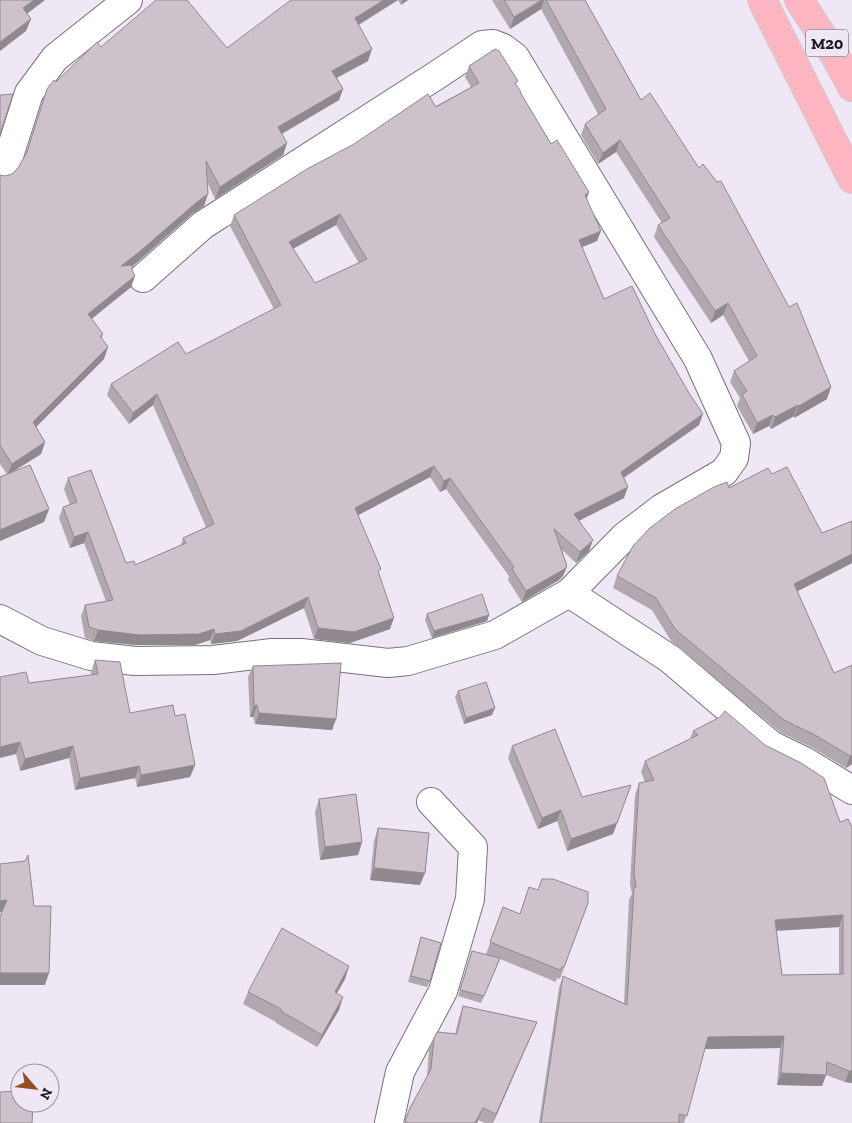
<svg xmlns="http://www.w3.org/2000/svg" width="852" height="1123" viewBox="0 0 852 1123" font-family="'Zilla Slab',serif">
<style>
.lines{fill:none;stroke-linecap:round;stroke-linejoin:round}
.minor-casing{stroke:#79727d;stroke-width:30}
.highway-casing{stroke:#cdcccd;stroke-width:30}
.minor{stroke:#fff;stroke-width:28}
.highway{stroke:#feb5c2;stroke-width:28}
.wall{fill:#b0a7af;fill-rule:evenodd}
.shaded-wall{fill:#90888f}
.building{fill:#cdc2cc;stroke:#90888f;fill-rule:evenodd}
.labels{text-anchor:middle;stroke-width:5;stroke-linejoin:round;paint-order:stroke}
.shield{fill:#efe7f4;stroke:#5b565d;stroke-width:1}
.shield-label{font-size:16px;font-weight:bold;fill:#1b181c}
</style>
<rect width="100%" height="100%" fill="#efe7f4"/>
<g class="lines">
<g class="minor-casing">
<g id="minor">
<path d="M0 172 9 156 29 93 55 58 128 0"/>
<path d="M569 593 670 659 771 745 804 761 852 790"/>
<path d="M0 619 42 641 91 656 135 661 213 660 272 653H301L388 663 408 661 495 635 569 593 624 537 662 508 724 472 734 458 736 443 698 359 515 57 503 48 493 44 482 45 437 75 203 225 143 278"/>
<path d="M389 1123 400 1072 443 991 470 899 473 847 431 802"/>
</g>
</g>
<g class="highway-casing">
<g id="highway">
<path d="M762 0 852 179"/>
<path d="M799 0 834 54 852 87"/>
</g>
</g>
<use href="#minor" class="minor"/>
<use href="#highway" class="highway"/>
</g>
<g class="wall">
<path d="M291 0H408L401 5 398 0 359 25 368 61 337 78 343 89 339 100 282 134 287 143 283 155 215 199 208 184 204 206 193 213 132 266V270L135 276 131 287 91 319 103 334 102 338 104 359 36 427 45 442 41 454 13 472 49 509 44 522 0 541V477L7 474 0 464V175L5 176 12 174 18 168 26 154 47 89 101 47 227 48Z"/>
<path d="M492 0H585L641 100 827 399 794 418V416L771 429 769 426 753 434 737 406 740 398 730 382 734 371 749 361 723 315 711 323 654 237 658 225 662 223 616 152 598 164 581 135 585 124 598 114 541 9 510 29Z"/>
<path d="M469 66 516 85 520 93 551 144 589 192 587 199 597 241 582 247 604 299 699 425 624 478V498L579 521 589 551 576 563 562 550 567 566 563 576 559 580 522 602 508 580 509 576 446 489 440 492 430 477 358 515 379 575 390 629 350 643 314 639 304 608 237 641 211 644 210 640 195 645H136L94 641 85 638 81 616 85 605 106 601 84 543 70 548 59 518 63 507 70 505 64 489 68 478 126 563 135 565 181 545 183 538 206 527 153 405 129 424 107 395 111 384 186 354 274 309 230 226 234 215 471 87 465 77ZM336 225 359 263 315 283 293 249Z"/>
<path d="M772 474 822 533 852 521V563L798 591 852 764 846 768 811 747 780 732 671 641 652 610 613 588 617 576 729 488Z"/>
<path d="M427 614 489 615 487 621 432 638 425 620Z"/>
<path d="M95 660 130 713 175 716 195 765 190 777 137 787 135 778 75 790 69 758 20 771 16 754 29 683 91 675V672Z"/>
<path d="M253 666 336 719 332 730 255 724 253 717H250L248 677Z"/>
<path d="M458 691 492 715 464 724 455 697Z"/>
<path d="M693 731 840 822 852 1083 845 1082 826 1075 822 1086 777 1085 780 1048 705 1049 684 1123H539L559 988 563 976 624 1003 629 899 632 894 630 884 635 795 639 783 645 782 641 772 645 761 690 739ZM839 927V974L782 975 776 931Z"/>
<path d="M512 746 582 797 631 785 613 834 567 851 557 821 538 829 508 758Z"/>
<path d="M319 799 362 842 358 855 320 860 315 812Z"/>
<path d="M378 828 420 885 370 880 374 841Z"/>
<path d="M538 890 588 903 560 979 557 978 556 982 500 959 481 1003 458 996 472 951 492 956 486 954 503 907 520 914Z"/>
<path d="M421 937 430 981 427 987 408 982Z"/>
<path d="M349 966 345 979 337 993 339 1010 317 1047 276 1023V1022L243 1004 248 992Z"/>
<path d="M463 1006 537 1022 532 1034 493 1123H485L478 1120 477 1123H404L410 1108 427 1077 429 1050 434 1038 455 1034 459 1018Z"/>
</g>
<g class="shaded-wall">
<path d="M34 0H45L19 20 23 8Z"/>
<path d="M384 0H398L351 29 355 18Z"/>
<path d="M403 0H408L401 5Z"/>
<path d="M542 0H544L541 9 510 29 514 17Z"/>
<path d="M31 19 26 31 0 51V42Z"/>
<path d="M372 49 368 61 328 82 332 71Z"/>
<path d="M343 89 339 100 274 138 278 127Z"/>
<path d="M620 140 616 152 598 164 603 153Z"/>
<path d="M287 143 283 155 215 199 220 187Z"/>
<path d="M589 192 585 203V195Z"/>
<path d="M208 194 204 206 193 213 134 265 117 278 121 266 197 202Z"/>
<path d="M340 214 336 225 285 253 289 242Z"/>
<path d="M601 231 597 241 575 250 579 240Z"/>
<path d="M135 276 131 287 83 326 88 314Z"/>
<path d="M728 303 723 315 711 323 715 311Z"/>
<path d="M108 347 104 359 29 434 33 422Z"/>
<path d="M831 387 827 399 794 418 799 406Z"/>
<path d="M157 394 153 405 129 424 133 413Z"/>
<path d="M798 405 794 416 771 429 775 417Z"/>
<path d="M703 414 699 425 617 482 621 472Z"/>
<path d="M773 415 769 426 753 434 757 423Z"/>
<path d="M45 442 41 454 7 475 12 464Z"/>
<path d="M434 466 430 477 351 519 355 508Z"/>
<path d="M450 478 446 489 440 492 444 481Z"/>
<path d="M628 487 624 498 570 525 574 514Z"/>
<path d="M49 509 44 522 0 541V530Z"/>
<path d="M88 532 84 543 70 548 74 537Z"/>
<path d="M593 540 589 551 576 563 580 552Z"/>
<path d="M852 554V563L790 595 794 584Z"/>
<path d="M567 566 563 576 559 580 522 602 526 591Z"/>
<path d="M308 597 304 608 237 641 211 644 215 634Z"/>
<path d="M489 615 487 621 432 638 434 631Z"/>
<path d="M394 618 390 629 350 643 314 639 318 628Z"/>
<path d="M214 629 210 640 195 645H136L94 641 98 630Z"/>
<path d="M257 705 253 717H250L254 706Z"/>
<path d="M495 708 492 715 464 724 466 718Z"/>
<path d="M259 713 336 719 332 730 255 724Z"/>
<path d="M20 742 16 754 0 758V747Z"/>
<path d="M73 746 69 758 20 771 25 759Z"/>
<path d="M852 755V764L846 768 850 756Z"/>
<path d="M195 765 190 777 137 787 141 775Z"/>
<path d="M139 766 135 778 75 790 80 778Z"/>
<path d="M561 810 557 821 538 829 542 818Z"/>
<path d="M617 823 613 834 567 851 571 839Z"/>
<path d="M362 842 358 855 320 860 325 847Z"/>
<path d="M374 868 425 873 420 885 370 880Z"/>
<path d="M7 900 3 912H0V901Z"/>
<path d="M843 915 839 927 770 931 775 920Z"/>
<path d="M349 966 345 979 330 1005 335 992Z"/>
<path d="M0 973H49L45 985H0Z"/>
<path d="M343 997 339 1010 317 1047 322 1035Z"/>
<path d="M537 1022 532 1034 493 1123 496 1114Z"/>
<path d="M784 1036 780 1048 704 1049 708 1037Z"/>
<path d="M849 1071H852V1083L845 1082Z"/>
<path d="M781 1073 826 1075 822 1086 777 1085Z"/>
<path d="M483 1108 478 1120 477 1123H475Z"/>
</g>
<g class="building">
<path d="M0 0H34L23 8 31 19 0 42Z"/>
<path d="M156 0H187L227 48 291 0H384L355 18 372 49 332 71 343 89 278 127 287 143 220 187 206 161 208 194 197 202 138 253 121 266 132 265V270L135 276 88 314 103 334 100 336 108 347 33 422 45 442 12 464 0 445V175L5 176 12 174 18 168 27 152 47 89 54 80 56 82 97 42 101 47Z"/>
<path d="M504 0H542L514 17Z"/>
<path d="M546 0H585L641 100 650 93 699 168 703 164 717 182 721 181 789 307 797 303 831 387 799 406 798 405 775 417 773 415 757 423 742 394 747 391 734 371 757 356 728 303 715 311 658 225 670 218 620 140 603 153 585 124 606 109Z"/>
<path d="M495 49 499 51 518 81 515 83 521 92H520L551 144 557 140 589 192 585 195 601 231 579 240 604 299 632 286 655 334 689 393 703 414 621 472 628 487 574 514 593 540 580 552 554 529 567 566 563 570 526 591 512 569 514 567 450 478 444 481 434 466 355 508 381 569 378 571 394 618 354 632 318 628 308 597 241 631 215 634 214 629 199 634 140 635 98 630 89 627 85 605 113 600 88 532 74 537 63 507 77 502 68 478 91 470 126 563 134 561 135 565 186 543 183 538 214 524 157 394 133 413 111 384 178 342 186 354 281 305 234 215 307 169 354 144 428 94 436 107 479 83 469 66ZM340 214 367 259 315 283 289 242Z"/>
<path d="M13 94 0 134V95Z"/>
<path d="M30 465 49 509 0 530V477Z"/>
<path d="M787 467 822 533 852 521V554L794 584 834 673 852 665V755L850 756 815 735 784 720 675 629 656 598 617 576 633 546 650 528 675 509 714 487 727 482 729 488 768 468 772 474Z"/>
<path d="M482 594 489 615 434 631 427 614Z"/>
<path d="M95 660 120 662 130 713 173 705 175 716 185 714 195 765 141 775 139 766 80 778 73 746 25 759 20 742 0 747V677L26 672 29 683 98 674Z"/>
<path d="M341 663 336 719 259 713 257 705 254 706 253 666Z"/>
<path d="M486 682 495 708 466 718 458 691Z"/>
<path d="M725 711 765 745 801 763 824 778 840 822 848 819 852 827V1071H849L827 1062 826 1075 781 1073 784 1036 708 1037 687 1116 679 1114V1123H541L563 976 627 1005 634 888 636 887 634 873 639 783 654 780 645 761 698 735 693 731 720 717ZM843 915V974L782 975 775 920Z"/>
<path d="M555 729 582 797 631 785 617 823 571 839 561 810 542 818 512 746Z"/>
<path d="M356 794 362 842 325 847 319 799Z"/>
<path d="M378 828 429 833 425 873 374 868Z"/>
<path d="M28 855 34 906H51L49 973H0V916L7 900 0 901V864L25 861Z"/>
<path d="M542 879H553L588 892V903L564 967H562L560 970 490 942 503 907 520 914 529 887 538 890Z"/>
<path d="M282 928 349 966 335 992 343 997 322 1035 281 1011V1009L248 992Z"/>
<path d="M421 937 441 943 430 981 411 976Z"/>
<path d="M472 951 500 958 484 996 460 990Z"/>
<path d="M463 1006 537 1022 496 1114 483 1108 475 1123H408L405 1121 410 1108 431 1069 434 1038 437 1032 457 1034Z"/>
<path d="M20 1091V1103H33L32 1123H0V1092Z"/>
</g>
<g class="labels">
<rect class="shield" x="806" y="29.5" width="42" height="27" rx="4"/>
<g class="shield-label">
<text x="827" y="49">M20</text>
</g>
</g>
<g transform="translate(35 1088) rotate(118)"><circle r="24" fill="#efe7f4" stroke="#9a949e"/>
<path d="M0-4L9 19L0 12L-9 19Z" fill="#934e24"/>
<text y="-8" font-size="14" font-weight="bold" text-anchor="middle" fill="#1b181c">N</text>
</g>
</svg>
